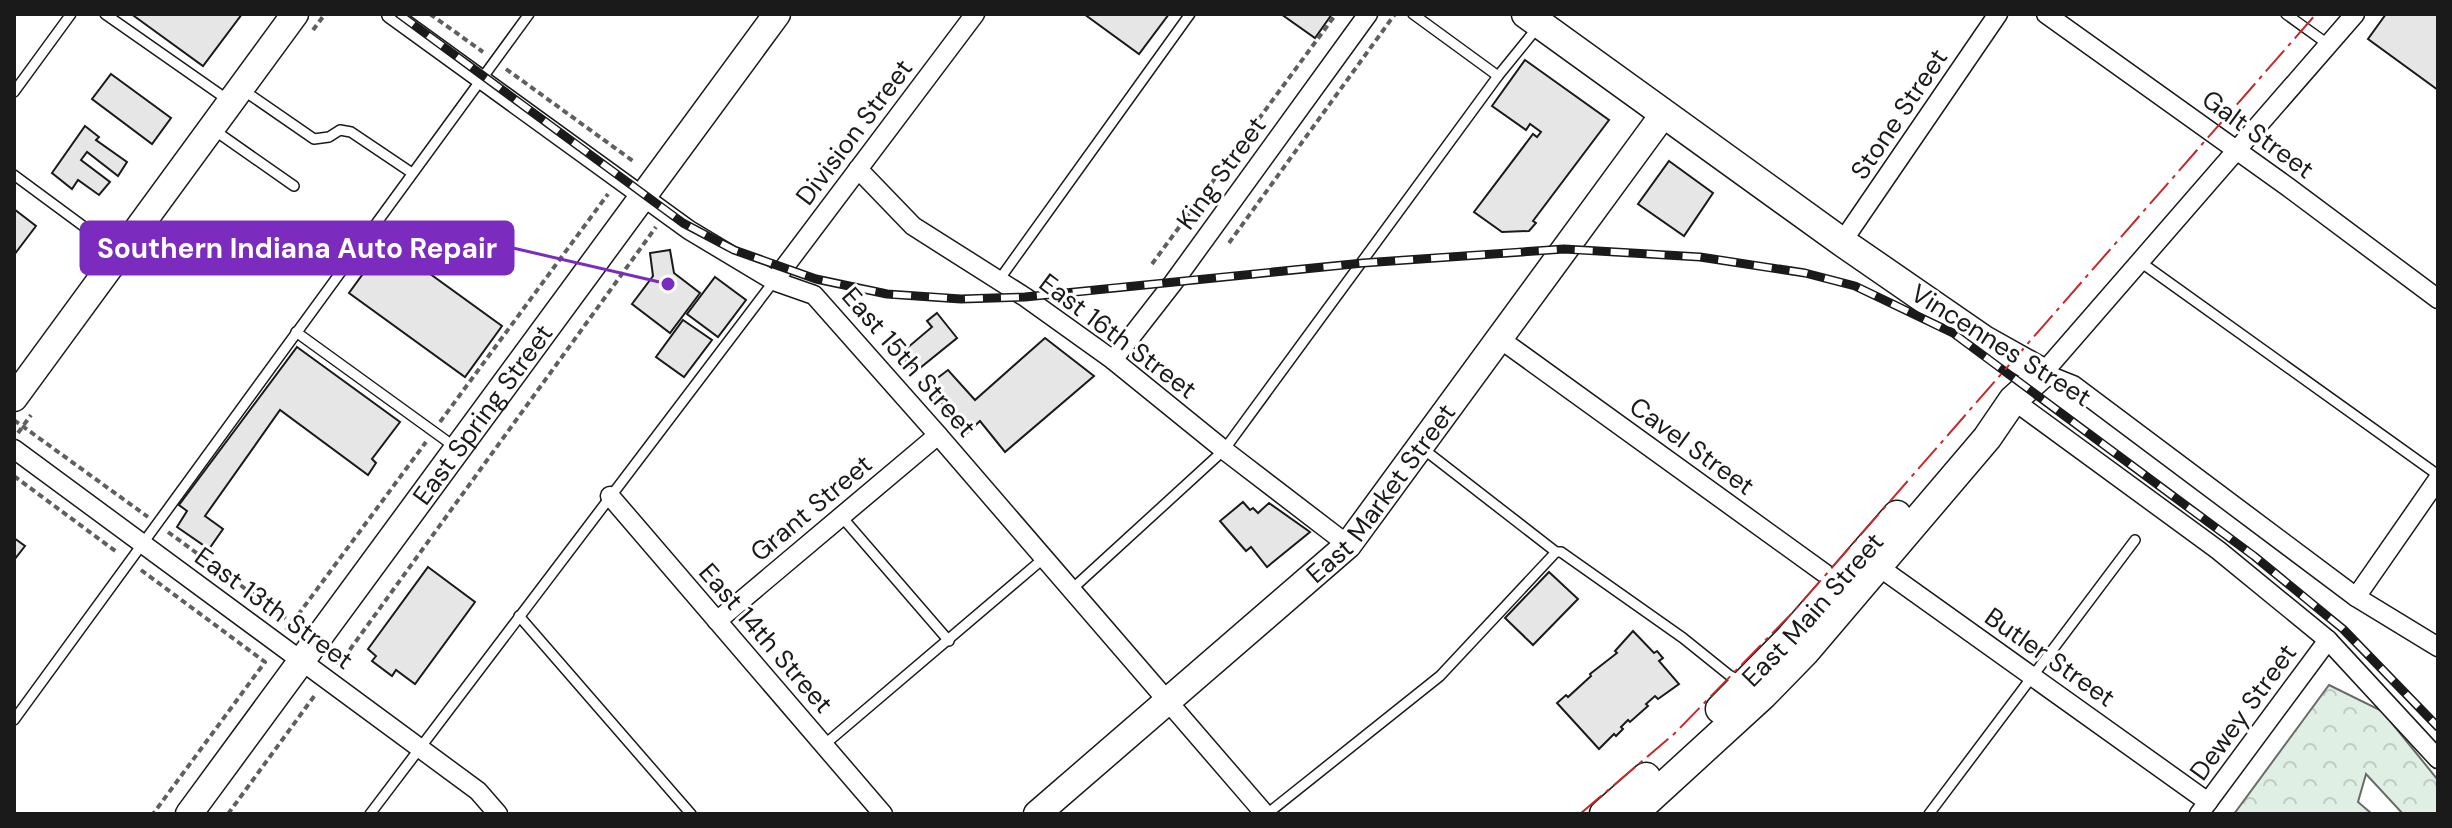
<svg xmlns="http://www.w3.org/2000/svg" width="2452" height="828" viewBox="0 0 2452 828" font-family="'DM Sans',sans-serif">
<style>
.forest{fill:url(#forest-crowns);stroke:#6a6a6a;stroke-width:2}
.building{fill:#e6e6e6;stroke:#1a1a1a;stroke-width:2}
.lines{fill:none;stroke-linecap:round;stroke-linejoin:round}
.lane-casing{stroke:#1a1a1a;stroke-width:12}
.street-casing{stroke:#1a1a1a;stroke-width:21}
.secondary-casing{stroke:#1a1a1a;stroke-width:29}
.primary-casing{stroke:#1a1a1a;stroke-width:31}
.path{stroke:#5f5f5f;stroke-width:4;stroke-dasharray:6 4;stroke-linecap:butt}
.lane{stroke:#fff;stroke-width:9}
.street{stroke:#fff;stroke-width:18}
.secondary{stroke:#fff;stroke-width:26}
.primary{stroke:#fff;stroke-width:28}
.rail-casing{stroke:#1a1a1a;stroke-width:9}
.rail{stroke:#fff;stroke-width:6;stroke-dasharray:18;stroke-linecap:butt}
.power{stroke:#c62828;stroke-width:2;stroke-dasharray:28 6 4 6;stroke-linecap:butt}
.labels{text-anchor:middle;stroke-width:6;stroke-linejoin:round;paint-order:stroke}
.street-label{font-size:26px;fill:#1a1a1a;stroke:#fff}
.leader{fill:none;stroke:#7b2cbf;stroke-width:3}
.callout-dot{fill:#7b2cbf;stroke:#fff;stroke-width:3}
.callout{fill:#7b2cbf;stroke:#7b2cbf;stroke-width:3}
.callout-label{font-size:28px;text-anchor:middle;font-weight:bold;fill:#fff}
</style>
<defs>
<pattern id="forest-crowns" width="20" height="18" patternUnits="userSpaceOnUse" patternTransform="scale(2)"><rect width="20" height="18" fill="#e0efe3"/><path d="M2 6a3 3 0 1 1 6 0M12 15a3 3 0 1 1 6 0" fill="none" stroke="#c0ccc2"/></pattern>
</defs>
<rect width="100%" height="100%" fill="#fff"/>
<path class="forest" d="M2329 685 2382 711 2438 780V814H2403L2366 774 2358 802 2372 814H2234Z"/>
<g class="building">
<path d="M135 14H242L203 66 134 16Z"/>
<path d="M1084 14H1169L1139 54Z"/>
<path d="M1281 14H1332L1315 38Z"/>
<path d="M2386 14H2438V90L2368 39Z"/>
<path d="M1525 60 1609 120 1533 221 1536 223 1529 231 1502 232 1474 212 1533 134 1537 137 1541 132 1530 124 1526 130 1492 106Z"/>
<path d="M111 74 171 118 152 144 92 99Z"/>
<path d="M85 126 99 137 96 140 127 162 118 176 87 152 81 160 110 182 99 195 78 180 72 189 52 173Z"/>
<path d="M1669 161 1713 193 1684 236 1638 204Z"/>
<path d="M14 209 36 226 14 255Z"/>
<path d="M386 242 502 326 465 377 349 293Z"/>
<path d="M670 250 674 273 700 293 670 333 632 304 653 276 650 253Z"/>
<path d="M715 277 746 300 718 337 687 314Z"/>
<path d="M937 313 957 338 915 372 900 354 932 327 927 321Z"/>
<path d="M683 320 712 340 684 377 656 357Z"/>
<path d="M1045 338 1094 376 1005 452 980 421 967 433 927 386 948 370 975 400Z"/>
<path d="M297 347 400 422 372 459 376 463 368 475 280 410 205 516 223 529 209 549 177 527 187 511 179 505Z"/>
<path d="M1243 502 1250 510 1253 508 1258 513 1269 503 1310 532 1267 567 1251 547 1246 551 1220 521Z"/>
<path d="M14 538 25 546 14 560Z"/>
<path d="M428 567 475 602 415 684 396 670 392 676 372 661 376 656 368 649Z"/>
<path d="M1549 572 1578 599 1533 645 1505 618Z"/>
<path d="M1633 631 1654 653 1657 651 1663 658 1659 661 1679 684 1658 699 1655 696 1646 704 1648 706 1630 722 1628 720 1621 727 1623 729 1616 736 1614 734 1599 749 1557 703 1566 695 1568 697 1591 676 1590 674 1617 653 1615 651Z"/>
</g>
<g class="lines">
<g class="lane-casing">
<g id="lane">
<path d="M105 14 228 100"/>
<path d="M1413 14 1498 76"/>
<path d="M2286 14 2329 45"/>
<path d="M243 90 314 139 329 137 340 130 351 132 412 173"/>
<path d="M14 92 71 14"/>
<path d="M214 130 294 186"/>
<path d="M14 175 117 251"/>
<path d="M2139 261 2438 475"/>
<path d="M999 280 1190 14"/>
<path d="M296 332 455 447"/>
<path d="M1422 448 1556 552"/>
<path d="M841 516 949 641"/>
<path d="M1071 590 1224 450 1498 76 1537 28"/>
<path d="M519 616 691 814"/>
<path d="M14 720 529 14"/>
<path d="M824 745 1044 558"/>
<path d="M370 814 774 281"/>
<path d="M1267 814 1440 676 1556 552H1561L1683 638 1729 675 1743 683"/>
<path d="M1929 814 2135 540"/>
</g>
</g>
<g class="street-casing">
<g id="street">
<path d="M391 14 689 230 774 281 814 295 938 435 1265 814"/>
<path d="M2046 14 2288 187 2438 299"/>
<path d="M2355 14 2043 373 2073 385 2356 597 2438 647"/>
<path d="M858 169 913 226 1025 297 1113 360 1224 450 1348 545"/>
<path d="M1842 242 1998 14"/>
<path d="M774 281 975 14"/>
<path d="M1500 339 1845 588"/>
<path d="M1113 360 1173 283 1368 14"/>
<path d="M2013 400 2218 550 2328 640 2438 759"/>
<path d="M14 449 478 791 498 814"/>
<path d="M610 496 883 814"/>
<path d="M1872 562 2208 802"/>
<path d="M2356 597 2438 479"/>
<path d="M717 621 938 435"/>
<path d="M2199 814 2328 640"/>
</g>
</g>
<g class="secondary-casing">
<g id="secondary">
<path d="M14 398 295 14"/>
<path id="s1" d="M189 814 777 14"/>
<path id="s2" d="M1037 814 1348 545 1663 115"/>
</g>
</g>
<g class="primary-casing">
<g id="primary">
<path d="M1526 14 1842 242 1984 340 2043 373 2013 400 1987 438 1805 652 1763 695 1633 814"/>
<path id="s3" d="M1720 709 1790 638 1897 515"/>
<path d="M1604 814 1646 777"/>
</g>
</g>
<g class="path">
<path d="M430 14 483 52"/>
<path d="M313 30 325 14"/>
<path d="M506 69 633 161"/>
<path d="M1229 243 1395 14"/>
<path d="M1152 264 1336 14"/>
<path d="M14 420 148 517"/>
<path d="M440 422 608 194"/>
<path d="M18 433 31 415"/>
<path d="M14 476 118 553"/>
<path d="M168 532 292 623 286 630"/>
<path d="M141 570 265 662 153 814"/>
<path d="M292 623 426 442"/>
<path d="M338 666 656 227"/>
<path d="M228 814 315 695"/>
</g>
<use href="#lane" class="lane"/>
<use href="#street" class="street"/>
<use href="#secondary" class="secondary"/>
<use href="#primary" class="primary"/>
<g class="rail-casing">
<path id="rail" d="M399 14 683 223 734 250 816 279 887 294 961 299 1025 297 1363 263 1564 249 1700 257 1805 273 1855 286 1953 333 2254 556 2343 629 2438 727"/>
</g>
<use href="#rail" class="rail"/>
<path class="power" d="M1580 814 1674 734 1794 611 2316 14"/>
</g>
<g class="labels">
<g class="street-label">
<text transform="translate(1899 114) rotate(-56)" y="9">Stone Street</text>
<text transform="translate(854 132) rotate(-53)" y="9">Division Street</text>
<text transform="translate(2258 134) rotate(36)" y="9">Galt Street</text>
<text transform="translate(1221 173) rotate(-54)" y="9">King Street</text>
<text transform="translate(1118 336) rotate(37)" y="9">East 16th Street</text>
<text transform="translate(2001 345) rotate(32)" y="9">Vincennes Street</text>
<text transform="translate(909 362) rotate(49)" y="9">East 15th Street</text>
<text dy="9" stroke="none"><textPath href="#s1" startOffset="496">East Spring Street</textPath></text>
<text transform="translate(1692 446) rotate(36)" y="9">Cavel Street</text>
<text dy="9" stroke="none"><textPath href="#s2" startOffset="472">East Market Street</textPath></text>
<text transform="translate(811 508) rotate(-40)" y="9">Grant Street</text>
<text transform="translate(274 608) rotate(36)" y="9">East 13th Street</text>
<text dy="9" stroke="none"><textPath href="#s3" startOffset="136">East Main Street</textPath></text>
<text transform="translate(766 638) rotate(49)" y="9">East 14th Street</text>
<text transform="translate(2050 657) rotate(35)" y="9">Butler Street</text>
<text transform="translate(2243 712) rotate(-54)" y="9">Dewey Street</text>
</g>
</g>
<path class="leader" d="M668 284L513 248"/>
<circle class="callout-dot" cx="668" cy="284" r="8"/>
<rect class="callout" x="81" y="222" width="432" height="52" rx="8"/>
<g class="callout-label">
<text x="297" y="258">Southern Indiana Auto Repair</text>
</g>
<rect width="2452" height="828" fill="none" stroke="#1a1a1a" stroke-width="32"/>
</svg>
